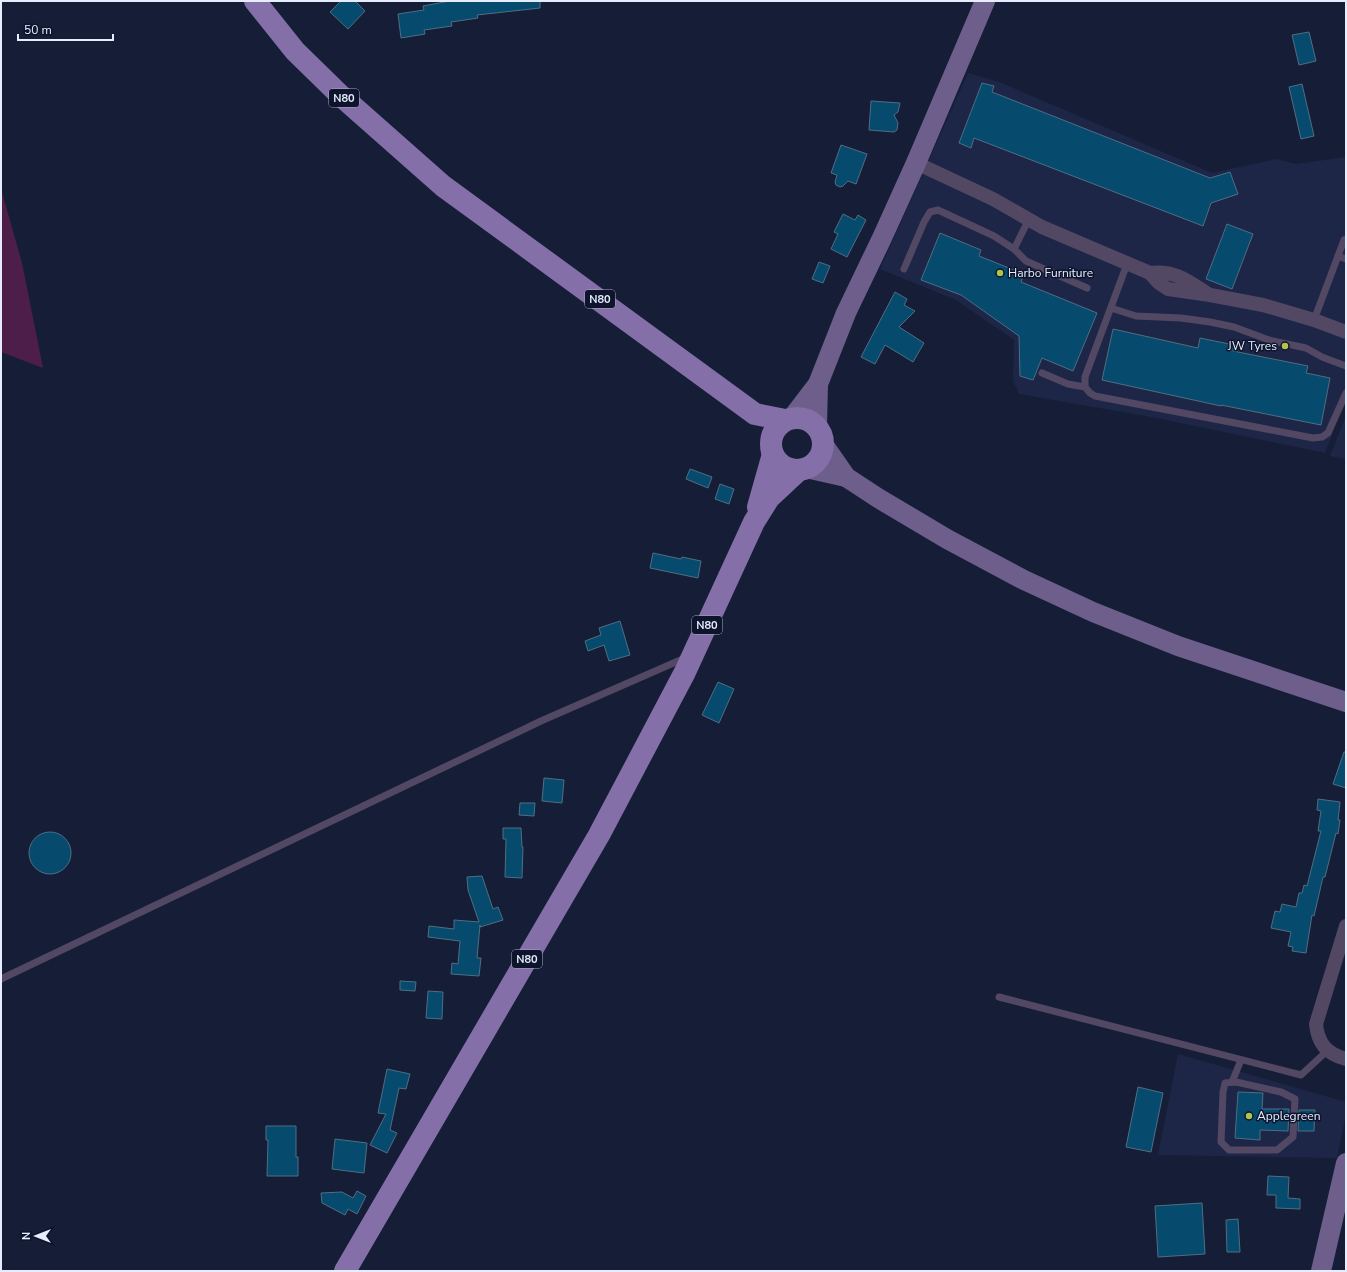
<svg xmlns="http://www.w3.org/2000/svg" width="1347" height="1272" viewBox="0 0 1347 1272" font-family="'Nunito Sans',sans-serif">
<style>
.built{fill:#1d2646}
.green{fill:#4d1e4a}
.building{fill:#064a6d;stroke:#4f6e83}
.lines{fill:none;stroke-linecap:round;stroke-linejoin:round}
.service{stroke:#524864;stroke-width:7}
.minor{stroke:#524864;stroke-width:14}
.secondary{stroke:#6e5e8b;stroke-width:20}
.primary{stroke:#846fa9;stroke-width:22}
.poi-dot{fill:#b2c34c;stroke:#0d142c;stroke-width:1.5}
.labels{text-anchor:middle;stroke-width:3;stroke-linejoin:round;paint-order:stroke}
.shield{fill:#0d142c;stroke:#a5acbf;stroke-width:1}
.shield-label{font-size:11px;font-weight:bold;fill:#e6edfe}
.poi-label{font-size:12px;fill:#e6edfe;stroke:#0d142c;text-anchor:start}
</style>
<rect width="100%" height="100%" fill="#161e37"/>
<g class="built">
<path d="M968 73 999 82 1212 173 1277 159 1296 164 1346 157V399L1325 453 1157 418 1019 394 1013 381 1014 340 956 300 880 269Z"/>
<path d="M1346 416V459L1330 456Z"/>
<path d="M1178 1054 1346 1102V1114L1337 1158 1158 1155Z"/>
</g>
<path class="green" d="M1 189 22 263 43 368 1 352Z"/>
<g class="building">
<path d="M341 1H355L365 11 348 29 330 12Z"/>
<path d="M450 1H540V8L477 15 478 18 451 22 452 26 424 30 425 34 401 38 398 14 424 10 423 6Z"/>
<path d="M1309 32 1316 61 1299 65 1292 35Z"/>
<path d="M982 83 994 86 992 92 1210 178 1230 172 1238 194 1211 203 1203 226 974 138 971 148 959 143Z"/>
<path d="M1302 84 1314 136 1301 139 1289 87Z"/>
<path d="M871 101 900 103 898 112 894 115 898 123 897 130 894 132 869 130Z"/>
<path d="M841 145 867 154 856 184 848 181 843 186 840 187 836 185 835 182 837 175 831 173Z"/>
<path d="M843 214 855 220 858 215 866 220 847 257 831 249 838 234 834 232Z"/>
<path d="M1227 224 1253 234 1232 289 1206 279Z"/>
<path d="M940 233 981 250 979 256 1024 274 1021 282 1097 313 1073 371 1042 358 1033 380 1020 376 1019 336 961 295 921 280Z"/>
<path d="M819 262 830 266 823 283 812 279Z"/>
<path d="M895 292 907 299 904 305 915 311 899 327 924 343 913 362 885 345 875 364 861 357Z"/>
<path d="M1113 329 1198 348 1200 338 1234 345 1233 351 1308 366 1306 373 1330 378 1321 425 1221 405V406L1102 380Z"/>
<path d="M690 469 712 477 708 488 686 479Z"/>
<path d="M720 484 734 489 729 504 715 499Z"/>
<path d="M653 553 681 559 682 557 701 561 698 578 650 568Z"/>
<path d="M620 621 630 655 609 661 604 645 588 651 585 641 601 635 599 628Z"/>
<path d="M718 682 734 689 719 723 702 715Z"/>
<path d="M1344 752H1346V788L1333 784Z"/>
<path d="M544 778 564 780 562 803 542 801Z"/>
<path d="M1318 799 1340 802 1338 820H1340L1338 834 1336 833 1325 877H1323L1314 916 1312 915 1306 953 1292 951 1293 947 1288 946 1291 932 1271 928 1275 911 1280 912 1282 904 1296 907 1299 893H1302L1304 885 1307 886 1321 831H1318L1321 811 1317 810Z"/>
<path d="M520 803H535L534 816 519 815Z"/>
<path d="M503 828H521L522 847H523L522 878 505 877 506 839H503Z"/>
<circle cx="50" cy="853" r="21"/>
<path d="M482 876 493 909 498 907 503 920 480 927V925L477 958H481L479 976 451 974 452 963 458 964 460 941 428 937 429 926 454 929V920L479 922 468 890 467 877Z"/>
<path d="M400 981 416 982 415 991 400 990Z"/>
<path d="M428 991 443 992 442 1019 426 1018Z"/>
<path d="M387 1069 410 1074 406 1089 399 1088 390 1130 397 1133 387 1153 370 1145 386 1114 378 1113Z"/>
<path d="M1138 1087 1163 1093 1151 1152 1126 1147Z"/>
<path d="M1238 1092 1263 1093 1262 1109H1289L1288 1131 1260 1130V1140L1235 1138Z"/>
<path d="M1299 1110H1315L1314 1131H1298Z"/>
<path d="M266 1126H296V1157H298V1176H267L268 1140H266Z"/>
<path d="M335 1139 367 1143 364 1173 332 1169Z"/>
<path d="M1268 1176 1289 1177 1288 1198 1300 1199V1209L1276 1208V1195H1267Z"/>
<path d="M357 1191 366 1196 357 1214 348 1209 345 1215 322 1203 321 1193 342 1192 353 1198Z"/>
<path d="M1202 1203 1205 1254 1158 1257 1155 1206Z"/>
<path d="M1238 1219 1240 1252H1227L1226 1220Z"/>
</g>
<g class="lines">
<g class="service">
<path d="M1014 249 1029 219"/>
<path d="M1338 256 1346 259"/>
<path d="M904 269 924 222 930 212 938 210 994 236 1014 249 1026 261 1087 288"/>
<path d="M1111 308 1136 316 1181 318 1210 322 1234 327 1269 340 1306 348 1322 357 1346 366"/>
<path d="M1314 320 1344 240 1346 239"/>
<path d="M1042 373 1068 384 1085 387 1090 393 1095 396 1313 438 1322 437 1328 433 1346 393"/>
<path d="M1085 387V377L1127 264"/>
<path d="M1 979 541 721 685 658"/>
<path d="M999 997 1301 1075 1327 1051"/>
<path d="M1232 1082 1241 1060"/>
<path d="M1236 1082 1281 1092 1295 1099 1293 1137 1277 1150H1229L1221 1142 1223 1092 1225 1083Z"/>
</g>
<g class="minor">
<path d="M916 163 993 199 1042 227 1150 273 1159 283 1168 289 1210 295 1263 305 1314 320 1346 332"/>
<path d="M1150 273C1175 270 1188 281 1208 294"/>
<path d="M1346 926 1316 1024C1318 1044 1327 1054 1346 1059"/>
</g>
<g class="secondary">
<path d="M792 418 818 384 846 313 882 238 916 163 985 1"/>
<path d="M817 426 818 384"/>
<path d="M823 444 846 477 878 498 947 539 1024 580 1093 612 1178 646 1346 702"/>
<path d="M806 468 846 477"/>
<path d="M1321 1271 1346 1163"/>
</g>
<g class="primary">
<path d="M255 1 295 51 340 95 443 186 755 414 785 420"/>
<circle cx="797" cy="444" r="26"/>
<path d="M758 507 773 454"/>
<path d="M345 1271 599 835 685 672 754 522 769 498 799 470"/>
</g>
</g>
<g class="poi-dot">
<circle cx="1000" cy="273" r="4"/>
<circle cx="1285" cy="346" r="4"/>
<circle cx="1249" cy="1116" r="4"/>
</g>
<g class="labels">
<g class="shield">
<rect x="329" y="89" width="30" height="18" rx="3"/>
<rect x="585" y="290" width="30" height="18" rx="3"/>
<rect x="692" y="616" width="30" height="18" rx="3"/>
<rect x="512" y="950" width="30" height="18" rx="3"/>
</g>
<g class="shield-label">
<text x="344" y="102">N80</text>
<text x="600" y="303">N80</text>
<text x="707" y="629">N80</text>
<text x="527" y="963">N80</text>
</g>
<g class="poi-label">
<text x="1008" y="277">Harbo Furniture</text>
<text x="1277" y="350" text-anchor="end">JW Tyres</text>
<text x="1257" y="1120">Applegreen</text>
</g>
</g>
<rect width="1347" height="1272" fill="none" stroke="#e6edfe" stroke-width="4"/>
<g transform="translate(36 1236) rotate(270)" stroke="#0d142c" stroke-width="3" paint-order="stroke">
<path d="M0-3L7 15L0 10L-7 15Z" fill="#e6edfe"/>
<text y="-6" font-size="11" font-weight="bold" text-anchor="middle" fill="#e6edfe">N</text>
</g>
<path d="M18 34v6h95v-6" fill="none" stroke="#e6edfe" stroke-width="2"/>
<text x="24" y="34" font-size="12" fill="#e6edfe" stroke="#0d142c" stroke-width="3" paint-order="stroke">50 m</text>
</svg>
